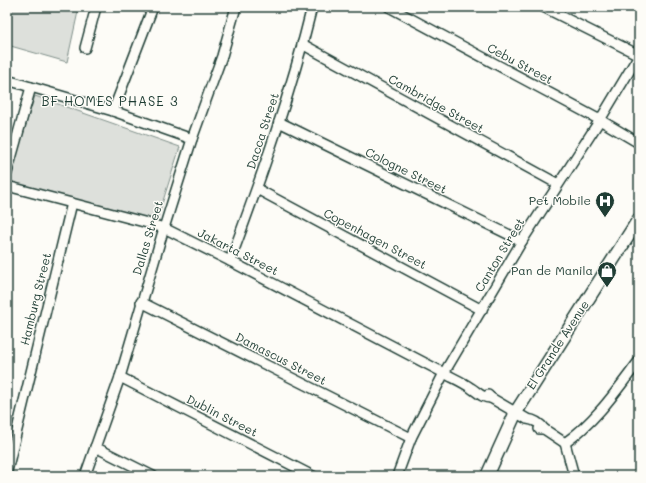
<svg xmlns="http://www.w3.org/2000/svg" width="646" height="483" viewBox="0 0 646 483" font-family="Mali,sans-serif">
<style>
.green{fill:#dde0db;stroke:#7e8e88}
.lines{fill:none;stroke-linecap:round;stroke-linejoin:round}
.street-casing{stroke:#1f3d34;stroke-width:12}
.secondary-casing{stroke:#1f3d34;stroke-width:15}
.street{stroke:#fdfcf7;stroke-width:9}
.secondary{stroke:#fdfcf7;stroke-width:12}
.labels{text-anchor:middle;stroke-width:3;stroke-linejoin:round;paint-order:stroke}
.street-label{font-size:12px;fill:#1f3d34;stroke:#fdfcf7}
.poi-label{font-size:12px;fill:#1f3d34;stroke:#fdfcf7;text-anchor:end}
.neighbourhood-label{font-size:13px;letter-spacing:1px;fill:#1f3d34;stroke:#fdfcf7}
</style>
<rect width="100%" height="100%" fill="#fdfcf7"/>
<filter id="ink" filterUnits="userSpaceOnUse"><feTurbulence type="fractalNoise" baseFrequency=".025" numOctaves="2"/><feDisplacementMap in="SourceGraphic" scale="8" xChannelSelector="R" yChannelSelector="G"/><feConvolveMatrix kernelMatrix="1 2 1 2 8 2 1 2 1" color-interpolation-filters="sRGB"/></filter>
<g filter="url(#ink)">
<g class="green">
<path d="M7 7H79L67 62 7 45Z"/>
<path d="M35 96 180 147 156 223 7 182Z"/>
</g>
<g class="lines">
<g class="street-casing">
<g id="street">
<path d="M389 7 600 120 639 143"/>
<path d="M543 7 639 55"/>
<path d="M302 44 558 184"/>
<path d="M85 48 96 7"/>
<path d="M7 80 113 111 192 139"/>
<path d="M113 111 153 7"/>
<path d="M279 122 522 241"/>
<path d="M7 173 31 87"/>
<path d="M7 186 144 222 164 228 230 261 444 373C453 378 463 382 471 388 478 392 481 398 491 398"/>
<path d="M257 189 482 310"/>
<path d="M230 261C261 178 291 93 312 7"/>
<path d="M141 302 411 438"/>
<path d="M120 377 313 476"/>
<path d="M488 395 491 398 527 419C535 420 540 423 544 429"/>
<path d="M539 429H544L565 443"/>
<path d="M565 443C596 421 617 390 639 361"/>
<path d="M565 443 574 476"/>
<path d="M95 447 153 476"/>
<path d="M7 471 72 203"/>
<path d="M85 476 120 377 164 228 192 139 222 56 236 7"/>
<path d="M397 476 411 438 444 373 522 241 600 120 639 55"/>
<path d="M638 476 639 475"/>
</g>
</g>
<g class="secondary-casing">
<path id="secondary" d="M487 476 516 412 639 219"/>
</g>
<use href="#street" class="street"/>
<use href="#secondary" class="secondary"/>
</g>
</g>
<defs>
<g id="hospital-pin" transform="scale(1)"><path d="M0 17L-7.5 6A9.5 9.5 0 1 1 7.5 6Z" fill="#1f3d34" stroke="#fdfcf7"/><path d="M-5-5h3v3.5h4V-5h3V5h-3V1.5h-4V5h-3Z" fill="#fff"/></g>
<g id="shop-pin" transform="scale(1)"><path d="M0 17L-7.5 6A9.5 9.5 0 1 1 7.5 6Z" fill="#1f3d34" stroke="#fdfcf7"/><path d="M-5-2.5h2.3a2.7 3.5 0 0 1 5.4 0H5L5.5 6h-11ZM-1.5-2.5h3a1.5 2.3 0 0 0-3 0Z" fill="#fff"/></g>
</defs>
<g fill-rule="evenodd">
<use href="#hospital-pin" x="605" y="201"/>
<use href="#shop-pin" x="607" y="271"/>
</g>
<g class="labels">
<g class="street-label">
<text transform="translate(520 64) rotate(28)" y="4">Cebu Street</text>
<text transform="translate(436 104) rotate(29)" y="4">Cambridge Street</text>
<text transform="translate(263 131) rotate(-72)" y="4">Dacca Street</text>
<text transform="translate(406 171) rotate(26)" y="4">Cologne Street</text>
<text transform="translate(148 238) rotate(-73)" y="4">Dallas Street</text>
<text transform="translate(375 239) rotate(28)" y="4">Copenhagen Street</text>
<text transform="translate(238 252) rotate(27)" y="4">Jakarta Street</text>
<text transform="translate(500 255) rotate(-59)" y="4">Canton Street</text>
<text transform="translate(36 299) rotate(-76)" y="4">Hamburg Street</text>
<text transform="translate(558 345) rotate(-57)" y="4">El Grande Avenue</text>
<text transform="translate(281 359) rotate(27)" y="4">Damascus Street</text>
<text transform="translate(222 416) rotate(27)" y="4">Dublin Street</text>
</g>
<g class="poi-label">
<text x="591" y="205">Pet Mobile</text>
<text x="593" y="275">Pan de Manila</text>
</g>
<g class="neighbourhood-label">
<text x="110" y="106">BF HOMES PHASE 3</text>
</g>
</g>
<rect width="646" height="483" fill="none" stroke="#fdfcf7" stroke-width="24"/>
<rect x="12" y="12" width="622" height="459" fill="none" stroke="#1f3d34" stroke-width="1.5" filter="url(#ink)"/>
</svg>
